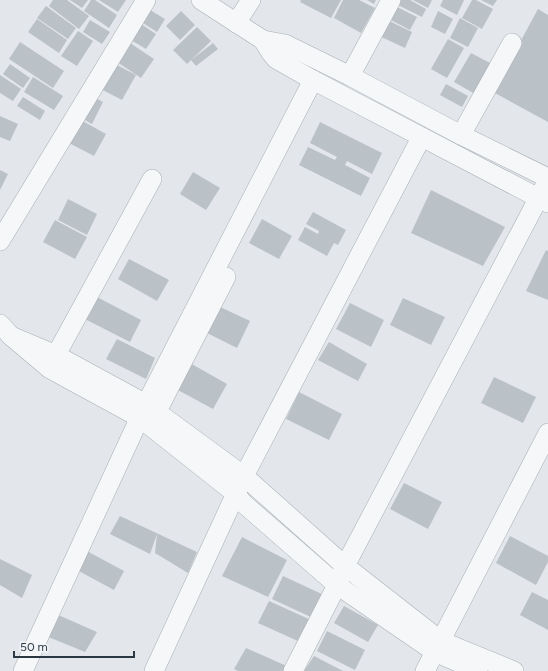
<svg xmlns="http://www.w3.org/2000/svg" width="548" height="671" viewBox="0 0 548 671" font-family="Figtree,sans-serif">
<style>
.building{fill:#bac1c7}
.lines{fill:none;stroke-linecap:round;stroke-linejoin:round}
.minor-casing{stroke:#a8afb5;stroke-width:20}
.minor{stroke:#f5f7f9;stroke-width:19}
</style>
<rect width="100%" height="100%" fill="#e3e7eb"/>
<g class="building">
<path d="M53 0H67L89 16 79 29 49 6Z"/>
<path d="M70 0H88L82 8Z"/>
<path d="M91 0H95L117 15 109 28 84 11Z"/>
<path d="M99 0H126L118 12Z"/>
<path d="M301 0H341L331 18 300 2Z"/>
<path d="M343 0H359L375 8 361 33 334 18Z"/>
<path d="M367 0H376L374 4Z"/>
<path d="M395 0H410L426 9 422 17 394 3Z"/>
<path d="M413 0H432L428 8Z"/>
<path d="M443 0H464L457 15 440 6Z"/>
<path d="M472 0H476L493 9 482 29 462 18Z"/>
<path d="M481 0H497L493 6Z"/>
<path d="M391 4 417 17 410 30 385 17Z"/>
<path d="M46 6 76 28 68 39 37 18Z"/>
<path d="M538 9 548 15V122L493 92Z"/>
<path d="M150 10 165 19 157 32 143 23Z"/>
<path d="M181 11 195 25 180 40 166 26Z"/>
<path d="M438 11 453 19 445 34 431 27Z"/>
<path d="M383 18 412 32 405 48 375 34Z"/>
<path d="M460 18 478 28 468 47 450 38Z"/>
<path d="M37 19 67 40 59 53 28 32Z"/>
<path d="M90 20 110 32 102 44 83 32Z"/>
<path d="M141 24 156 34 146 49 131 40Z"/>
<path d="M197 27 211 41 187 64 173 50Z"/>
<path d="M78 31 93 41 77 66 61 56Z"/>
<path d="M448 39 464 48 447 78 431 69Z"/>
<path d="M127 41 154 59 141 78 114 60Z"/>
<path d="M20 42 64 71 53 88 9 59Z"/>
<path d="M213 43 218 49 196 66 191 60Z"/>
<path d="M471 53 492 64 475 94 454 82Z"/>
<path d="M111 62 136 75 122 100 97 87Z"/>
<path d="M10 64 30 78 23 88 3 74Z"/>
<path d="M0 75 21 89 13 101 0 93Z"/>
<path d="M33 77 63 96 54 110 24 92Z"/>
<path d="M446 84 468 96 462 107 440 95Z"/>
<path d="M90 95 103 102 92 124 78 116Z"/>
<path d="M23 97 45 111 40 120 17 106Z"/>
<path d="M0 116 18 124 10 141 0 137Z"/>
<path d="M79 119 106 134 94 156 67 142Z"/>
<path d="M320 122 382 153 372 174 347 161 345 165 370 178 361 196 299 165 308 147 335 160 337 157 310 143Z"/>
<path d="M0 170 8 174 0 190Z"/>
<path d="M193 172 220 188 206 210 180 194Z"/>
<path d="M431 190 505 227 483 266 411 233Z"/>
<path d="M68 199 97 214 87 235 58 220Z"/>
<path d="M313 212 346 230 338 245 334 243 327 256 298 240 305 227 318 234 319 231 306 224Z"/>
<path d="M262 219 292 236 279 259 249 243Z"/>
<path d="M55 220 87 237 75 259 43 242Z"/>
<path d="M546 250 548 251V300L526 291Z"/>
<path d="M129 259 169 280 157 301 118 279Z"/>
<path d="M93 295 141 320 130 342 81 317Z"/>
<path d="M403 298 445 317 431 345 390 325Z"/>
<path d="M350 303 384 320 371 347 336 329Z"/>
<path d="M218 306 250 321 237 348 205 332Z"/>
<path d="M117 339 155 358 146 379 106 359Z"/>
<path d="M329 342 367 364 358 381 318 360Z"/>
<path d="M190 363 227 384 213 409 176 389Z"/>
<path d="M494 377 536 397 523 423 481 403Z"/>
<path d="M299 392 342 414 329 440 286 419Z"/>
<path d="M404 483 442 502 428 529 390 509Z"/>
<path d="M120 516 197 552 188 573 155 553 157 534 150 554 110 534Z"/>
<path d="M510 536 548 556V562L536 585 496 563Z"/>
<path d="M242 537 287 560 268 597 222 576Z"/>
<path d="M85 550 124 571 114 590 75 569Z"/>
<path d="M0 559 32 575 22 598 0 585Z"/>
<path d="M283 576 324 595 315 619 272 599Z"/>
<path d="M532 592 548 600V630L520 615Z"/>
<path d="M269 601 311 620 300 642 258 623Z"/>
<path d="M344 606 378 625 368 642 334 623Z"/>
<path d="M56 614 97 632 85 652 46 636Z"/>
<path d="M327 631 365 650 355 670 317 651Z"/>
<path d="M246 648 289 667 287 671H238L234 669Z"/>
<path d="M314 656 343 671H304Z"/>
</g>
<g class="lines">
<g class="minor-casing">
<g id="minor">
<path d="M201 0 263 40 285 44 350 76 461 135 548 178"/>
<path d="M236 23 251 0"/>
<path d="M263 40 271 53 276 59 313 80 548 203"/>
<path d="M350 76 391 0"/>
<path d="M461 135 512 43"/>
<path d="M0 241 146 0"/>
<path d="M0 324 11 336 50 369 140 418 236 494 243 503 337 585 435 652 478 671"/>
<path d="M11 336 56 355 146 404 244 476 345 566 441 641 514 671"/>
<path d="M56 355 152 179"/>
<path d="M151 423 226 277"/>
<path d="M23 671 146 404 313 80"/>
<path d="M154 671 244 476 421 138"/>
<path d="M293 671 337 585 345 566 548 180"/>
<path d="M425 671 548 433"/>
</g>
</g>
<use href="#minor" class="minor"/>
</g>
<path d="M14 651v6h120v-6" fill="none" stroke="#2b3742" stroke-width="2"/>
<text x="20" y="651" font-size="12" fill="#2b3742" stroke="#f2f5f8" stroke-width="3" paint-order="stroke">50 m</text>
</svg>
